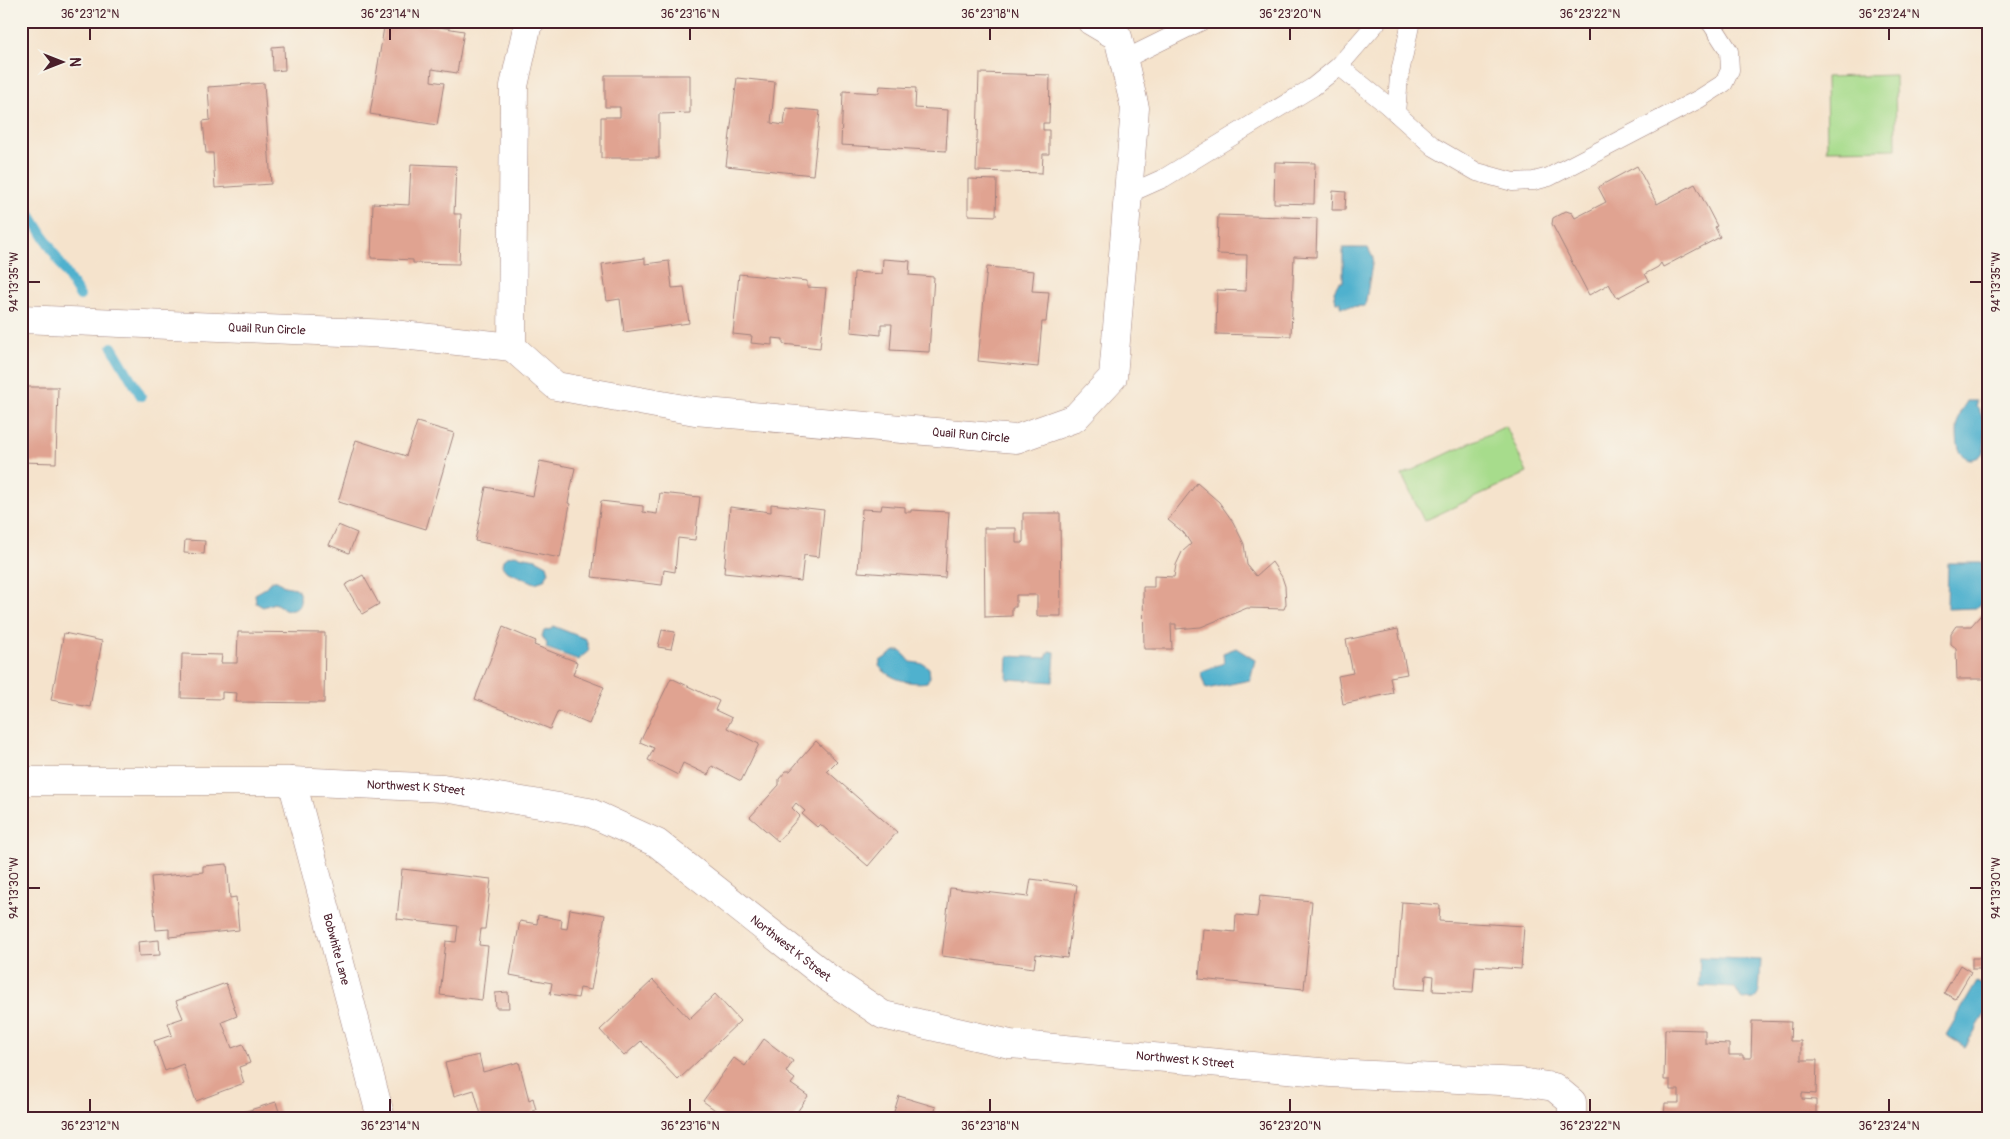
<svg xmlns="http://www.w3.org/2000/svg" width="2010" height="1139" viewBox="0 0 2010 1139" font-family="Pangolin,sans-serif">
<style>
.green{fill:#a7dc8c;stroke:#787e5c}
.water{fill:#4fb1ce;stroke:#4c687c}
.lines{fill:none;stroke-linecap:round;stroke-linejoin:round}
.stream{stroke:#4fb1ce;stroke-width:10}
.building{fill:#e0a391}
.lane-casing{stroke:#a0817c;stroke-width:19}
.street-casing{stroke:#a0817c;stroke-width:29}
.lane{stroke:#fff;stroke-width:18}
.street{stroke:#fff;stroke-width:28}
.ticks{fill:none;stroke:#4a1f2b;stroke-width:2}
.labels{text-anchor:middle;stroke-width:5;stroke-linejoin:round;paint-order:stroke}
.street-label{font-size:12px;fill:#4a1f2b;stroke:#f7f3e8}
.neatline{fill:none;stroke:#4a1f2b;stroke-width:2}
.ticks-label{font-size:12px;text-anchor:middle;fill:#4a1f2b}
</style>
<rect width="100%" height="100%" fill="#f7f3e8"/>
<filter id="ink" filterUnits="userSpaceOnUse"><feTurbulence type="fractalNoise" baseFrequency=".02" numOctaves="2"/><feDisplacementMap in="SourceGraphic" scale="10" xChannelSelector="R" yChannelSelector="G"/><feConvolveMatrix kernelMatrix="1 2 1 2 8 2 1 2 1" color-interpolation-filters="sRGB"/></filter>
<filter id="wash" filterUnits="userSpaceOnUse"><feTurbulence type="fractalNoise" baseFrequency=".0096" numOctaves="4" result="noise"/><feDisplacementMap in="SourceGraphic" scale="20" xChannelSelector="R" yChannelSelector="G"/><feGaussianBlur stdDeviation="1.12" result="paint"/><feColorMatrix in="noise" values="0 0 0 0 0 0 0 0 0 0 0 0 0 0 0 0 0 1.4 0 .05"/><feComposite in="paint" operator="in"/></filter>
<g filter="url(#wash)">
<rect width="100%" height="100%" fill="#f5e3cc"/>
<g class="green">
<path d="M1895 75 1896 149 1827 150 1826 77Z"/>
<path d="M1506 426 1527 473 1424 521 1402 475Z"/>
</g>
<g class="water">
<path d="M1343 248H1368L1373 258 1365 306 1341 307V302H1336L1334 291 1339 282H1343Z"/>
<path d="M1967 401H1976V407C1985 412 1988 449 1981 455 1978 458 1974 459 1970 459 1954 456 1957 431 1958 418 1959 412 1965 405 1967 401Z"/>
<path d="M514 555 536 559 547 565 549 572 544 580 535 583 506 571 502 566 503 560 508 556Z"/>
<path d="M1948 563H1988L1987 596 1976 608 1947 609Z"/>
<path d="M271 581H277L284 586 296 588C303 596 302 612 288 610 283 609 279 605 274 603L263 607 256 603 255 594 264 589Z"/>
<path d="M553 626 586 639 589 650C586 655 581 655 579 660L546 648 547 644 542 636 544 631 551 629Z"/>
<path d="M1236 648 1255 660 1250 680 1206 689 1200 672 1224 663 1223 653Z"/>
<path d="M895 651H901L911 662 924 664 929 668 930 677 927 682C911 685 889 679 879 666L880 661Z"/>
<path d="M1049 651 1055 652 1053 682 1007 679 1008 656 1046 658Z"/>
<path d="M1700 957 1761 960 1759 995 1754 999 1742 1000 1735 988 1699 986Z"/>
<path d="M1977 982 1989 989V1016L1985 1014 1965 1047 1946 1035Z"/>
</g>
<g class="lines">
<g class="stream">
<path d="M21 199 80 296"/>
<path d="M112 347 141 396"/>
</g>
</g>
<g id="blocks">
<g class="building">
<path d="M385 21H401L464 31 457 73 432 69 431 81 444 83 437 125 370 114Z"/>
<path d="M284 46 285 70 273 71 272 47Z"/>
<path d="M979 73 1050 75 1049 123H1043V130H1049V154H1043L1042 173 976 171Z"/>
<path d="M605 75H690V113L659 114V158H601V117H620V107H605Z"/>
<path d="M737 78 775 82 771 123 784 125 786 108 820 111 813 175 726 166Z"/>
<path d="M264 83 271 184 215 188 213 153H206L203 121 210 120 208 87Z"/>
<path d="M880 86 916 88 915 108 948 110 946 151 841 145 843 91 879 93Z"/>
<path d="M1275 162 1315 163 1314 204 1274 203Z"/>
<path d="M411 164 456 166 454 214H461L459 264 413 263V260L371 258 373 203 409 205Z"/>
<path d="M1637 166 1657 204 1695 184 1717 226 1715 227 1720 237 1663 267 1661 263 1658 267 1645 274 1649 281 1617 298 1609 284 1589 295 1552 224 1553 218 1566 211 1572 213 1575 218 1606 202 1598 187Z"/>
<path d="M968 179 997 180 996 216 968 215Z"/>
<path d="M1333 191 1346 192 1345 210H1332Z"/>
<path d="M1218 215 1317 218 1316 257 1294 256 1291 336 1216 334 1217 290 1246 291 1247 255 1217 254Z"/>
<path d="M645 258V264L669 261 672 288 684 287 689 323 624 332 620 299 607 301 602 264Z"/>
<path d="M883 259 910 261 909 275 934 277 929 352 890 350 892 324H881V335L851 332 854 272 882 274Z"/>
<path d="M987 267 1034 271 1032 291 1049 292 1046 322H1042L1038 367 978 361Z"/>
<path d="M739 274 807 281V287L826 288 820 348 783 344V339L772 338V345L751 343 752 336 733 334Z"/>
<path d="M21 387H58L56 463 21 462Z"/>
<path d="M417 422 454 433 426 529 338 502 356 440 406 456Z"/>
<path d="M540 461 575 468 568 503 570 504 560 558 475 541 486 487 533 496Z"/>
<path d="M1197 483 1219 502 1233 522 1244 544 1247 565 1256 576 1272 562 1282 577 1285 586 1286 604 1284 609 1247 608 1201 627 1176 629V624H1171L1172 649H1144L1143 587H1154V576L1174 577 1176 565 1182 552 1191 544 1184 533 1168 520Z"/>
<path d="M660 493 700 497 695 540 678 538 675 572 664 570 662 585 592 577 601 501 643 506V512L657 514Z"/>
<path d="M771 504 824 510 819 557 804 555 801 581 724 573 730 507 771 512Z"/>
<path d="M882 505 905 507V512H911V510L949 512 945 578 858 572 862 509 881 510Z"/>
<path d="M1023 513H1060L1061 616H1037V595H1016V607H1012V616L985 617 984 528H1016V543H1023Z"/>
<path d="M338 525 357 533 349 553 329 545Z"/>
<path d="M185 540 205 541 204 554 184 553Z"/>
<path d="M363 575 379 604 362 614 345 585Z"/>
<path d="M1989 606V679H1957L1956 648 1951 644V633L1956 626H1971Z"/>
<path d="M503 627 536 641 534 645 577 662 573 675 604 687 589 724 558 711 550 729 475 699Z"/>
<path d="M1398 629 1407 674 1390 677 1393 693 1343 704 1338 676 1353 673 1346 640Z"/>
<path d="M662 630 675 632 671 649 658 647Z"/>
<path d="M238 632 325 633 324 703 236 702 237 693 222 692V699L181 698 182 654 222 655 221 663H237Z"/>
<path d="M64 633 102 641 90 707 51 700Z"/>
<path d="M671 678 719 701 715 710 732 718 727 728 759 744 741 781 712 766 708 775 683 763 678 775 648 760 654 748 640 742Z"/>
<path d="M816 741 837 761 827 771 897 832 868 866 820 824 817 827 802 814 805 811 796 803 792 808 800 816 778 841 750 817 779 785V779L786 771H790Z"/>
<path d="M227 864 230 898 236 897 239 930 169 937V929L156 930 151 877 203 872V866Z"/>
<path d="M402 869 491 879 485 929H481L479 945 488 946 482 1000 440 995 446 941 456 942 458 926 397 919Z"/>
<path d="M1031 879 1077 885 1067 958 1036 954 1034 968 942 956 950 888 1028 897Z"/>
<path d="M1260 896 1312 901 1304 989 1199 979 1203 929 1235 932 1236 915 1257 917Z"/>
<path d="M1402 902 1440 905 1439 921 1524 926 1521 969 1475 966 1473 993 1433 991 1434 976 1426 975 1425 990 1396 988Z"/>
<path d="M570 909 605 915 591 990 580 988 578 998 550 994 552 983 510 975 520 921 537 924 538 915 562 920 561 928 567 929Z"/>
<path d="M159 940 160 955 139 956 138 942Z"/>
<path d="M1972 958H1983L1984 969H1972Z"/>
<path d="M1960 965 1971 972 1955 999 1944 993Z"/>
<path d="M653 980 689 1019 715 994 740 1021 678 1080 641 1041 624 1056 600 1030Z"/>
<path d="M226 983 237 1016 222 1022 232 1048 243 1044 250 1063 239 1067 244 1083 196 1101 183 1064 165 1071 154 1041 172 1035 168 1023 183 1018 176 1001Z"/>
<path d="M508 992 509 1008H496L495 993Z"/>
<path d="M1752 1021 1791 1022 1790 1041H1801V1060H1817L1816 1094 1802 1093V1099L1816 1100V1118H1664L1665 1103H1679V1090H1670V1080H1664L1665 1029 1705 1030V1043L1729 1044V1055H1743V1058H1751Z"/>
<path d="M764 1039 793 1061 786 1072 795 1079 791 1084 808 1096 793 1118H726L703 1101 734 1058 745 1066Z"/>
<path d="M479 1055 483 1072 519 1062 529 1100 533 1098 536 1110 532 1111 534 1118H482L474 1090 454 1096 445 1063Z"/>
<path d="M899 1096 936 1107 933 1118H892Z"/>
<path d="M276 1102 281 1118H227V1117Z"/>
<path d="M965 1114 1001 1116V1118H965Z"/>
</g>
</g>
</g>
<g filter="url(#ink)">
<use href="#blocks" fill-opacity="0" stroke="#a0817c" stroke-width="1"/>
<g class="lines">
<g class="lane-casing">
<g id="lane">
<path d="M1123 60 1202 21"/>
<path d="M1339 66 1387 105 1434 147 1477 172 1513 182 1534 181 1549 177 1699 99 1724 83 1730 70 1729 51 1711 23 1708 21"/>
<path d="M1396 113 1399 77 1411 21"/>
<path d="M1128 194 1164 178 1313 87 1339 66 1378 21"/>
</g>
</g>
<g class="street-casing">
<g id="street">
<path id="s1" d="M531 21 528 23 514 86 512 347 556 386 695 411 1016 439 1075 418 1113 377 1135 108 1118 37 1091 21"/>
<path id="s2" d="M21 319 393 334 512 347"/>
<path id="s3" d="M21 781H292L443 788 589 812 657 843 827 977 883 1015 1010 1044 1331 1073 1521 1082 1554 1087 1572 1102V1118"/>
<path id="s4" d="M292 781 381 1118"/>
</g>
</g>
<use href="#lane" class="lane"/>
<use href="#street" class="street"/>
</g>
</g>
<path class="ticks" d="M90 28V40M390 28V40M690 28V40M990 28V40M1290 28V40M1590 28V40M1889 28V40M28 282H40M1970 282H1982M28 888H40M1970 888H1982M90 1099V1112M390 1099V1112M690 1099V1112M990 1099V1112M1290 1099V1112M1590 1099V1112M1889 1099V1112"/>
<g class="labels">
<g class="street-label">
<text dy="4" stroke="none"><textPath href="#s2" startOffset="246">Quail Run Circle</textPath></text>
<text dy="4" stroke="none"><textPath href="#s1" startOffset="806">Quail Run Circle</textPath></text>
<text dy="4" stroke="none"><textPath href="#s3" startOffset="395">Northwest K Street</textPath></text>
<text dy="4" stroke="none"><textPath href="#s3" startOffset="815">Northwest K Street</textPath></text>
<text dy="4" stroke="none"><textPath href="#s4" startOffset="174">Bobwhite Lane</textPath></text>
<text dy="4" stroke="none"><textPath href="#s3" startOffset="1235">Northwest K Street</textPath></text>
</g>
</g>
<rect width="2010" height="1139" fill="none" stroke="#f7f3e8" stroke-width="55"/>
<g transform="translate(62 62) rotate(90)" stroke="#f7f3e8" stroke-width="4" paint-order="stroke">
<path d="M0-4L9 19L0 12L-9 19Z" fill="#4a1f2b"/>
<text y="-8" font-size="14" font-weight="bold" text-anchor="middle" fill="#4a1f2b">N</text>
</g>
<rect x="28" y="28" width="1954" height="1084" class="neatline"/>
<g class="ticks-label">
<text x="90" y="18">36°23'12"N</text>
<text x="390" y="18">36°23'14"N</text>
<text x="690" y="18">36°23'16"N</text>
<text x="990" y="18">36°23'18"N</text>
<text x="1290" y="18">36°23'20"N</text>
<text x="1590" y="18">36°23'22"N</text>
<text x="1889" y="18">36°23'24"N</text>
<text transform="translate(1996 282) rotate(-90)" y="4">94°13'35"W</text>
<text transform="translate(14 282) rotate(-90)" y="4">94°13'35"W</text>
<text transform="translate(1996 888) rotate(-90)" y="4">94°13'30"W</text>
<text transform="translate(14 888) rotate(-90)" y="4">94°13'30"W</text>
<text x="90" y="1130">36°23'12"N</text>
<text x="390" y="1130">36°23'14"N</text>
<text x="690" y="1130">36°23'16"N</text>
<text x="990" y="1130">36°23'18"N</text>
<text x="1290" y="1130">36°23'20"N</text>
<text x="1590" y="1130">36°23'22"N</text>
<text x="1889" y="1130">36°23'24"N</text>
</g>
</svg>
